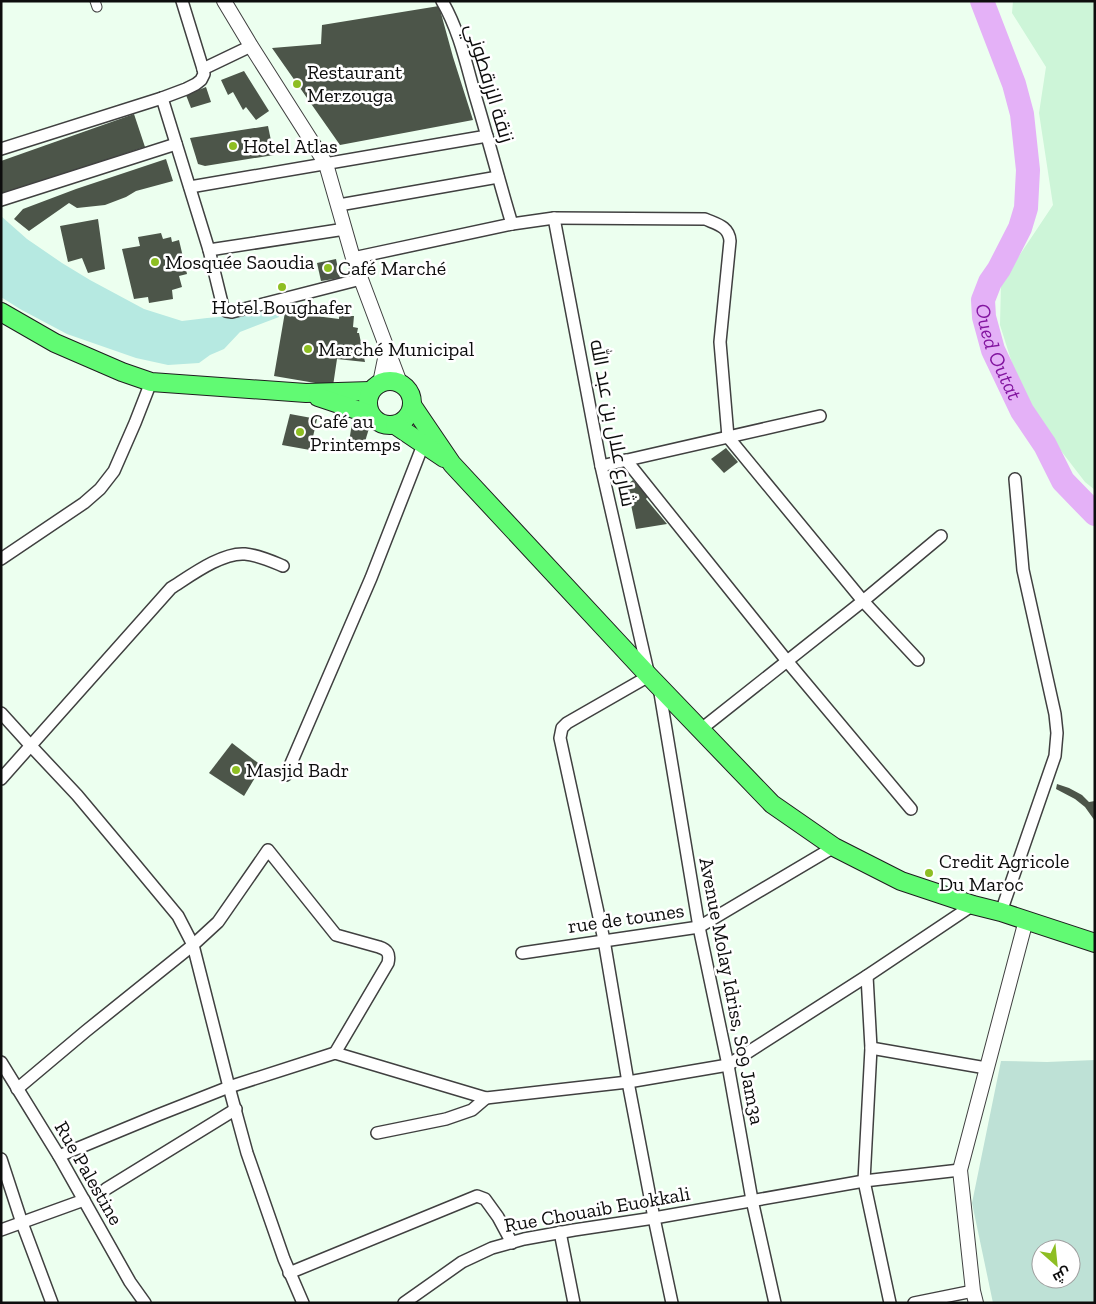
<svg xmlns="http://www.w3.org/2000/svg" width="1096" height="1304" viewBox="0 0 1096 1304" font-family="'Zilla Slab',Cairo,serif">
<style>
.farmland{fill:#cdf5d8}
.green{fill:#b6e9e1}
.cemetery{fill:#bee1d6;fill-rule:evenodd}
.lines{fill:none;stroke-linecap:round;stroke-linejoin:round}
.river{stroke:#e4b1f7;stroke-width:24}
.building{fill:#4c5549}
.pedestrian-casing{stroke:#404040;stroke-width:11}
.minor-casing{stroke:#404040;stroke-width:14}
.tertiary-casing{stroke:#404040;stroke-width:16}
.primary-casing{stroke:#1e1e1e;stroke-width:20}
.pedestrian{stroke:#fff;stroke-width:9}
.minor{stroke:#fff;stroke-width:11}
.tertiary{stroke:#fff;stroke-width:14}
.primary{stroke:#61fa73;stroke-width:18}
.poi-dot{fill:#8ebe23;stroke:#fff;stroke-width:2}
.labels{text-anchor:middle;stroke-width:5;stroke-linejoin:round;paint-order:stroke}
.poi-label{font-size:20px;fill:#0d0d0d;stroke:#fff;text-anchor:start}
.street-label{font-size:20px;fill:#0d0d0d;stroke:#fff}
.water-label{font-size:21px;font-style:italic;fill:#8315a0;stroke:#fff}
</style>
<rect width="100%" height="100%" fill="#ecffef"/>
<path class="farmland" d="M1013 1H1095V490L1085 482 1025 404 1000 325 1001 283 1053 205 1039 113 1046 67 1012 13Z"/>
<path class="green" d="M1 216 27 239 62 263 90 280 144 309 182 321 207 318 242 315 276 306 279 317 240 332 224 349 210 355 199 363 168 365 136 358 67 334 20 309 1 297Z"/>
<path class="cemetery" d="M1095 1060V1303H993L972 1203 1001 1061 1047 1062ZM1041 1249H1071V1279H1041Z"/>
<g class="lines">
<path class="river" id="s1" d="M982 1 1014 84 1022 114 1028 170 1026 208 1020 228 999 269 990 282 983 300 984 317 993 350 1022 411 1045 445 1063 481 1095 514"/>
</g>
<g class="building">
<path d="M439 6 453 57 473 120 340 145 272 48 321 44 322 25Z"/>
<path d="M244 71 269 111 256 120 246 107 243 110 233 92 228 95 221 80Z"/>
<path d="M206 87 211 102 191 108 186 95Z"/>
<path d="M134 114 145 147 1 194V161Z"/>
<path d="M268 126 274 155 205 166 198 164 190 138Z"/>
<path d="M166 159 173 181 136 191 126 197 105 205 77 208 69 203 29 231 14 219 23 209 76 189Z"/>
<path d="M98 219 105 269 88 273 82 258 68 262 60 226Z"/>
<path d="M161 233 163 239 171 237 172 242 179 240 187 274 179 276 182 287 172 290 173 299 149 303 148 297 134 299 122 249 140 246 138 237Z"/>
<path d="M336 259 340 278 321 281 317 263Z"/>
<path d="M340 304H348L349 316H354L353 327 358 328 357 333H359L365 362 337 359 333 386 274 376 285 312 339 319Z"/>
<path d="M290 414 317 419 310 450 282 445Z"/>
<path d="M352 423 370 425 364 445 349 442Z"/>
<path d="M726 448 738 462 724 473 711 459Z"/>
<path d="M633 480 648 496 646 499 667 524 636 529 627 485Z"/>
<path d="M232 743 262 766 244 796 209 773Z"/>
<path d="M1057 784 1069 788 1082 795 1089 802 1095 801V821L1085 807 1075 799 1056 789Z"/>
</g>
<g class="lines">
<g class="pedestrian-casing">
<path id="pedestrian" d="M95 1 97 7"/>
</g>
<g class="minor-casing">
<g id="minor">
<path d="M442 1C459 30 466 63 475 95 488 138 499 181 512 224"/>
<path d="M203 69 251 46"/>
<path d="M162 98 209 250 223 307 226 311 232 312 361 279"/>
<path d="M1 149 162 98 186 89 196 84 201 80 204 74 203 69 182 1"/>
<path d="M190 187 487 136"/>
<path d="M1 200 176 144"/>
<path d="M339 205 498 177"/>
<path d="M554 218 705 219C716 224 729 226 730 241L720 342 728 437 863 601 700 730"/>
<path d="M209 250 345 229"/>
<path d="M353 258 512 224 554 218 601 466 649 676 567 723 562 728 560 738 604 940 628 1082 654 1218 672 1303"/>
<path d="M626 460 787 661 911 809"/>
<path d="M601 466 820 416"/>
<path d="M1 559 84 503 100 489 114 471 135 423 151 382"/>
<path d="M918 660 863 601 941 536"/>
<path d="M659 687 699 927 728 1065 752 1200 775 1303"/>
<path d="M1 713 31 746 77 795 134 863 178 916 193 945 229 1087 247 1153 284 1259 303 1303"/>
<path d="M286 775 371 578 423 445"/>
<path d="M1 779 171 588C190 576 222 552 245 554 258 555 271 561 283 566"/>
<path d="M1001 912 1055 756 1057 733 1055 714 1023 570 1015 479"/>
<path d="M522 953 699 927 834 847"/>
<path d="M867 976 871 1048 864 1181 890 1303"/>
<path d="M871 1048 986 1068"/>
<path d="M1 1062 59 1156 130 1282 145 1303"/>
<path d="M17 1089 86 1031 193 945 218 922 268 850 336 935 379 947C388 950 390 954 388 963L335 1053"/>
<path d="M377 1133 446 1119 472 1110 486 1098"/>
<path d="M59 1156 158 1115 229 1087 335 1053 486 1098 628 1082 728 1065 867 976 973 905"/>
<path d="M1 1159 22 1223 52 1303"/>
<path d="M106 1189 236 1109"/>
<path d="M1 1230 84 1200"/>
<path d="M560 1232 574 1303"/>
<path d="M289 1273 477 1196 485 1199 498 1217 512 1243"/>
<path d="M404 1303 462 1262 492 1248 524 1239 574 1230 654 1218 864 1181 960 1170"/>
<path d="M914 1303 973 1291"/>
</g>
</g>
<g class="tertiary-casing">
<g id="tertiary">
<path d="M224 1 251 46 326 164 353 258 400 383"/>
<path d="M380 383 387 349"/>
<path d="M976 1303 973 1291 960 1170 1026 920"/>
</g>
</g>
<g class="primary-casing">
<g id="primary">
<path d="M1 312 55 343 122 372 151 382 306 393 370 391"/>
<circle cx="390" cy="403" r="22"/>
<path d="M318 397 369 414"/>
<path d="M412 405 452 464 649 676 772 804 834 847 901 881 973 905 1001 912 1095 943"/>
<path d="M395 425 444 458"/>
</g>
</g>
<use href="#pedestrian" class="pedestrian"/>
<use href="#minor" class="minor"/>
<use href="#tertiary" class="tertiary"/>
<use href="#primary" class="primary"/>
</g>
<g class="poi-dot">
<circle cx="297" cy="84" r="5"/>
<circle cx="233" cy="146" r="5"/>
<circle cx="155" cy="262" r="5"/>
<circle cx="328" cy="268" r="5"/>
<circle cx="282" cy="287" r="5"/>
<circle cx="308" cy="349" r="5"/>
<circle cx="300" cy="432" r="5"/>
<circle cx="236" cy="770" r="5"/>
<circle cx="929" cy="873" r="5"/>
</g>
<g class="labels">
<g class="poi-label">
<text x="307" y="79">Restaurant<tspan x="307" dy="23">Merzouga</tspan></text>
<text x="243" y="153">Hotel Atlas</text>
<text x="165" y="269">Mosquée Saoudia</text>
<text x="338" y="275">Café Marché</text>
<text x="282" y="314" text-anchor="middle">Hotel Boughafer</text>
<text x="318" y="356">Marché Municipal</text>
<text x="310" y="428">Café au<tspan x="310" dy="23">Printemps</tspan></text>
<text x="246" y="777">Masjid Badr</text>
<text x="939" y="868">Credit Agricole<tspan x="939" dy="23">Du Maroc</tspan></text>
</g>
<g class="street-label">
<text transform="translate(490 83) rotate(73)" y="7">زنقة الزرقطوني</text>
<text transform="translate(613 423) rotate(79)" y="7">شارع علال بن عبد الله</text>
<text transform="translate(626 918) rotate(-8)" y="7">rue de tounes</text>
<text transform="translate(732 991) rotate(79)" y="7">Avenue Molay Idriss, So9 Jam3a</text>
<text transform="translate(89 1173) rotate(60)" y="7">Rue Palestine</text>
<text transform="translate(597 1209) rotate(-10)" y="7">Rue Chouaib Euokkali</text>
</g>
<g class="water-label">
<text dy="7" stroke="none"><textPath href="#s1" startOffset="371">Oued Outat</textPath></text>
</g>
</g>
<rect width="1096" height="1304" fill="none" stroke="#0d0d0d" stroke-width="5"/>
<g transform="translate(1056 1264) rotate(153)"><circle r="24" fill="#ffffff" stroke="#9e9e9e"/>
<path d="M0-4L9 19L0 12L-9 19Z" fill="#8ebe23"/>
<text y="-8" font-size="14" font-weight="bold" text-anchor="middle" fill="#0d0d0d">ش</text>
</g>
</svg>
